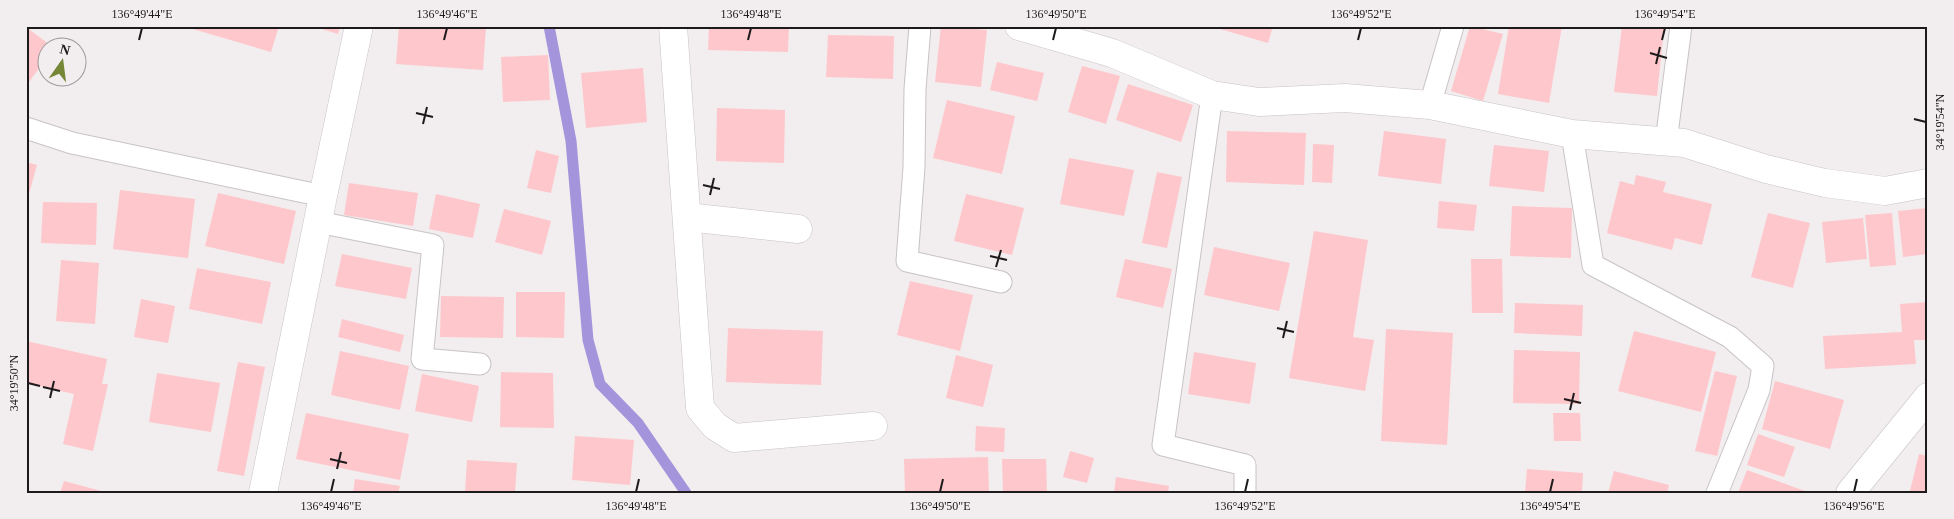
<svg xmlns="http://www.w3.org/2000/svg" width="1954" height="519" viewBox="0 0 1954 519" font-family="Georgia,serif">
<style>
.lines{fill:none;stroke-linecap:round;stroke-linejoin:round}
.stream{stroke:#a494db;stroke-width:11}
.building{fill:#fec7cb}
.lane-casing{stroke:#c8c3c6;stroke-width:23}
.street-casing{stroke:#c8c3c6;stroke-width:29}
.lane{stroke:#fff;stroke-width:21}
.street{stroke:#fff;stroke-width:28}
.ticks{fill:none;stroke:#1c1a1b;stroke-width:2}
.neatline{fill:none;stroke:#1c1a1b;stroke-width:2}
.ticks-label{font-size:12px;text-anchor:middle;fill:#1c1a1b}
</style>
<rect width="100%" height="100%" fill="#f2edef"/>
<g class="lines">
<path class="stream" d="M549 26 571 141 588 340 600 384 638 423 686 493"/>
</g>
<g class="building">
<path d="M194 26H279L271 52 193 29Z"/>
<path d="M312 26H340L338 34Z"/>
<path d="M399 26H486L483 70 396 64Z"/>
<path d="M709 26H789L788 52 708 50Z"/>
<path d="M941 26 987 30 981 87 935 82Z"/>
<path d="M1221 26H1273L1268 43 1220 29Z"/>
<path d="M1470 26 1503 34 1483 101 1451 91Z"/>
<path d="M1509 26H1562L1549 103 1498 94Z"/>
<path d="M1622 26 1664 28 1657 96 1614 92Z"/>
<path d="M26 27 54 48H48V56L26 86Z"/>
<path d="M828 35 894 36 893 79 826 77Z"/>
<path d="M548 55 550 100 503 102 501 57Z"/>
<path d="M997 62 1044 73 1037 101 990 90Z"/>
<path d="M1082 66 1120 76 1106 124 1068 112Z"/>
<path d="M643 68 647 122 586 128 581 73Z"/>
<path d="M1128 84 1193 105 1181 142 1116 120Z"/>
<path d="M947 100 1015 116 1002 174 933 158Z"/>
<path d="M717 108 785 110 784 163 716 161Z"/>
<path d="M1227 131 1306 133 1304 185 1226 182Z"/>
<path d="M1384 131 1446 139 1441 184 1378 176Z"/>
<path d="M1313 144 1334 145 1332 183 1312 182Z"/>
<path d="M1494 145 1549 151 1544 192 1489 186Z"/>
<path d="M536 150 559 156 551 193 527 188Z"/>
<path d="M1069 158 1134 170 1124 216 1060 204Z"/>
<path d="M26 162 37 165 27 201H26Z"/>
<path d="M1157 172 1182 177 1167 248 1142 243Z"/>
<path d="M1636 175 1666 182 1663 192 1712 204 1702 245 1675 238 1672 250 1607 233 1620 181 1634 185Z"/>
<path d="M349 183 418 193 413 226 344 215Z"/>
<path d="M120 190 195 199 188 258 113 249Z"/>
<path d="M218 193 296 211 284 264 205 246Z"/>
<path d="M436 194 480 204 473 238 429 229Z"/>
<path d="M966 194 1024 208 1012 255 954 241Z"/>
<path d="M1439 201 1477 205 1474 231 1437 228Z"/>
<path d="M43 202 97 203 96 245 41 243Z"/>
<path d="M1512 206 1572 208 1571 258 1510 256Z"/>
<path d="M1928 208V254L1903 257 1898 211Z"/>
<path d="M504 209 551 221 542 255 495 242Z"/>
<path d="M1768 213 1810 223 1793 288 1751 277Z"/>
<path d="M1892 213 1896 265 1870 267 1865 215Z"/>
<path d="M1863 218 1867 259 1826 263 1822 222Z"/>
<path d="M1314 231 1368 240 1353 337 1374 340 1365 391 1289 378Z"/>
<path d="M1214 247 1290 263 1279 311 1204 295Z"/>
<path d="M342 254 412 268 406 299 335 286Z"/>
<path d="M1125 259 1172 269 1163 308 1116 297Z"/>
<path d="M1471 259H1502L1503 313H1472Z"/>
<path d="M61 260 99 263 95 324 56 321Z"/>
<path d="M197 268 271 282 262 324 189 309Z"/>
<path d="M910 281 973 295 960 351 897 335Z"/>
<path d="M516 292H565L564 338 516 337Z"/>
<path d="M441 296 504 297 503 338 440 337Z"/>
<path d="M141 299 175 306 168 343 134 337Z"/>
<path d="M1928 302V340H1914L1916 364 1825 369 1823 336 1902 332 1900 304Z"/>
<path d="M1515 303 1583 305 1582 336 1514 333Z"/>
<path d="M342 319 404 335 400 352 338 337Z"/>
<path d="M728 328 823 331 821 385 726 382Z"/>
<path d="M1386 329 1453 333 1447 445 1381 441Z"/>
<path d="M1634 331 1716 352 1701 412 1618 391Z"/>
<path d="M26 341 107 359 102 384H108L93 451 63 444 74 394 26 383Z"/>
<path d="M1514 350 1580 352 1579 404 1513 403Z"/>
<path d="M340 351 409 366 400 410 331 395Z"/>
<path d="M1194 352 1256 363 1250 404 1188 394Z"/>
<path d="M956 355 993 365 983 407 946 398Z"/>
<path d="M238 362 265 367 244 476 217 471Z"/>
<path d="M1715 371 1737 376 1717 456 1695 451Z"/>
<path d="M501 372 553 373 554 428 500 427Z"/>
<path d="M157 373 220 383 211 432 149 422Z"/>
<path d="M422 374 479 386 472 422 415 411Z"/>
<path d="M1775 381 1844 400 1830 449 1762 429Z"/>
<path d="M306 413 409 434 400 480 296 459Z"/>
<path d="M1553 413H1580L1581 441H1554Z"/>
<path d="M976 426 1005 428 1004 452 975 451Z"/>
<path d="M1758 434 1795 447 1784 477 1747 465Z"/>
<path d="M575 436 634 440 630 485 572 480Z"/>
<path d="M1070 451 1094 458 1087 483 1063 477Z"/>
<path d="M1919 454 1928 456V493L1910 491Z"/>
<path d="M988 457 989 493H905L904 459Z"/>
<path d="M1002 459H1046L1047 493H1003Z"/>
<path d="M467 460 517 463 515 493 465 492Z"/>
<path d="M1527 469 1583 473 1582 493H1525Z"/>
<path d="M1747 470 1805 491 1804 493H1738Z"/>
<path d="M1614 471 1669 485 1667 493H1608Z"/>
<path d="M1116 477 1169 486 1168 493H1114Z"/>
<path d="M355 479 400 486 398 493H353Z"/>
<path d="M64 481 105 492V493H60Z"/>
</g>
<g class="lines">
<g class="lane-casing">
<g id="lane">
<path d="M920 26 915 89 914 167 907 261 1001 282"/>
<path d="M1212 95 1163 445 1245 465V493"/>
<path d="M1430 105 1453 26"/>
<path d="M26 128 72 143 323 196"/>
<path d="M1572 134 1593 265 1730 337 1763 366 1759 390 1717 493"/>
<path d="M1666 142 1681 26"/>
<path d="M318 222 433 245 422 359 480 364"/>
</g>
</g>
<g class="street-casing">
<g id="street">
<path d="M673 26 700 408 715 426 734 438 873 426"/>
<path d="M1019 26 1112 53 1212 95 1259 102 1345 98 1430 105 1572 134 1684 143 1766 169 1825 183 1885 191 1928 183"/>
<path d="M687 217 798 229"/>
<path d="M263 493 323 196 359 26"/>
<path d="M1850 493 1928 397"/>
</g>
</g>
<use href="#lane" class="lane"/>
<use href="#street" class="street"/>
</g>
<path class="ticks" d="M139 40 142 28M444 40 447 28M748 40 751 28M1053 40 1056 28M1358 40 1361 28M1662 40 1665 28M1650 53 1667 58M1656 64 1660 47M416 113 433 117M1914 119 1926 122M423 124 427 107M703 185 720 189M710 195 714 178M990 256 1007 260M996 267 1001 250M1277 328 1294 332M1283 338 1287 321M28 383 40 386M43 387 60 391M50 398 54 381M1564 399 1581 403M1570 410 1574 393M330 459 347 463M337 469 341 452M331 492 334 479M636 492 639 479M940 492 943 479M1245 492 1248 479M1550 492 1553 479M1854 492 1857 479"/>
<rect width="1954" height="519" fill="none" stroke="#f2edef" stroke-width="55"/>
<g transform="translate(62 62) rotate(14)"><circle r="24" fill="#f2edef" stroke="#9c999a"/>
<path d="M0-4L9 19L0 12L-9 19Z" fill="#758737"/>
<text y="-8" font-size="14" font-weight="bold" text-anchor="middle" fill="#1c1a1b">N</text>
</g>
<rect x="28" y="28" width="1898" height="464" class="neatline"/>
<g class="ticks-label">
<text x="142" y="18">136°49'44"E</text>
<text x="447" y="18">136°49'46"E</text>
<text x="751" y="18">136°49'48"E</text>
<text x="1056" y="18">136°49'50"E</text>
<text x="1361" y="18">136°49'52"E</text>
<text x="1665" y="18">136°49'54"E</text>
<text transform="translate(1940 122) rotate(-90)" y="4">34°19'54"N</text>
<text transform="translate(14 383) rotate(-90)" y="4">34°19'50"N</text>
<text x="331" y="510">136°49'46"E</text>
<text x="636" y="510">136°49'48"E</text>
<text x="940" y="510">136°49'50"E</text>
<text x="1245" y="510">136°49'52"E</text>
<text x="1550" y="510">136°49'54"E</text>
<text x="1854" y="510">136°49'56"E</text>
</g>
</svg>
